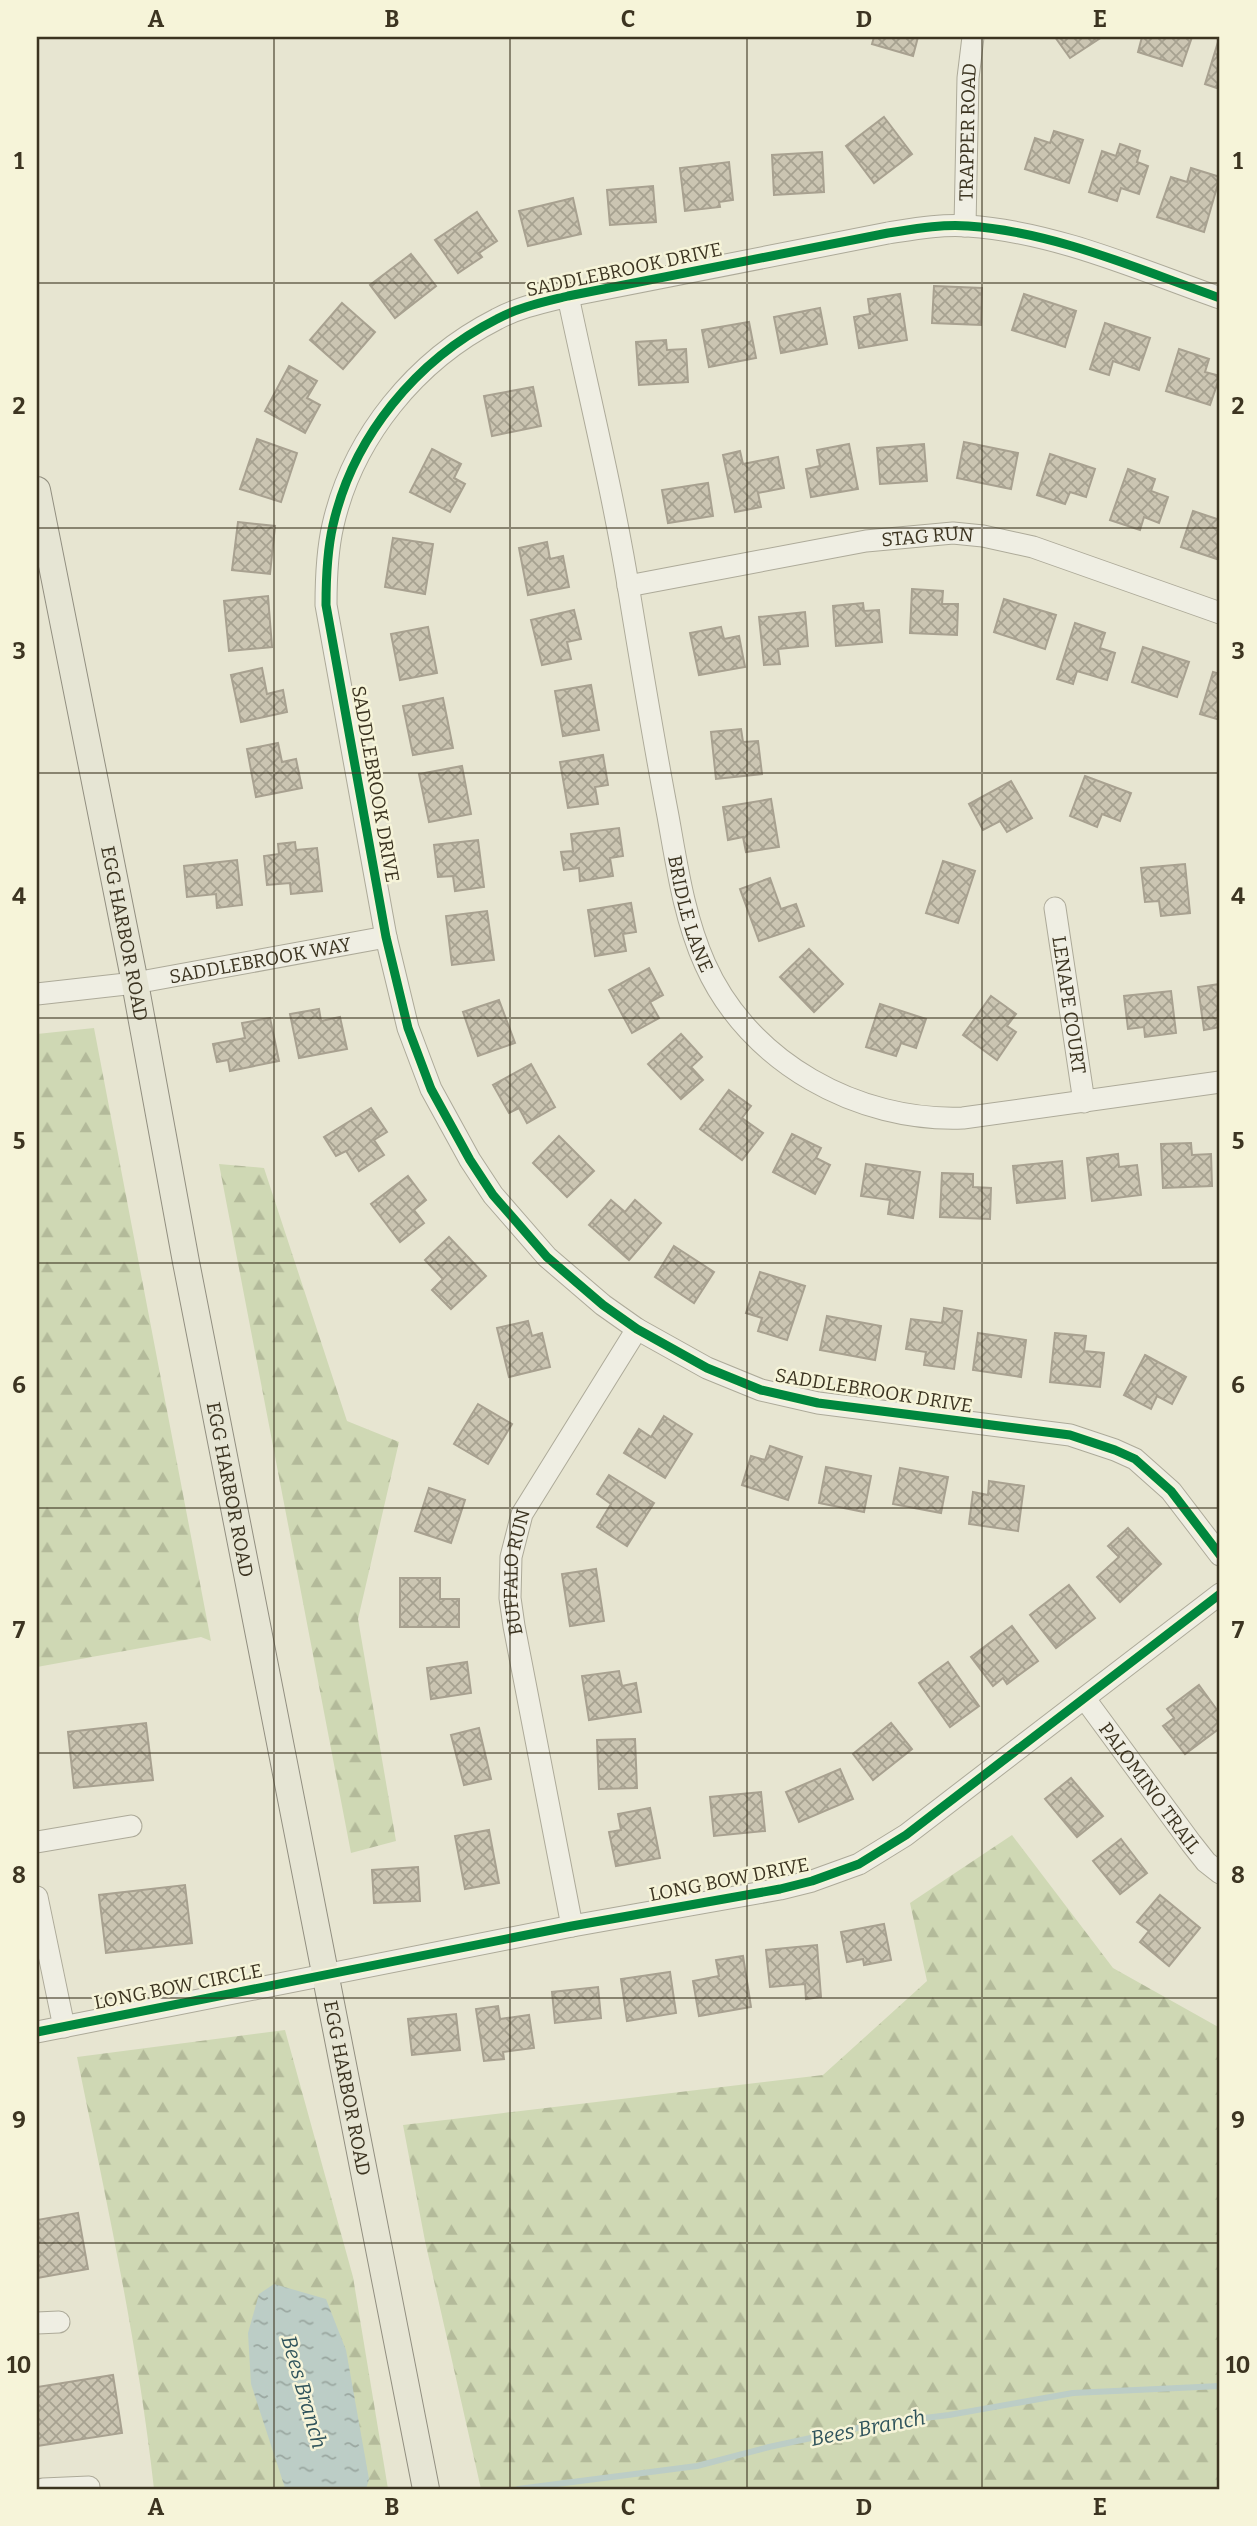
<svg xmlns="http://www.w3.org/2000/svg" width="1257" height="2526" viewBox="0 0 1257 2526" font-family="Bitter,serif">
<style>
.forest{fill:url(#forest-firs)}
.water{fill:url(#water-ripples)}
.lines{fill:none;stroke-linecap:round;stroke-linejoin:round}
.stream{stroke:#bccdc6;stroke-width:6}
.building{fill:url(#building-cross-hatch);stroke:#a8a190;stroke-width:2}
.minor-casing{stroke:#adaa99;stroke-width:23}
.major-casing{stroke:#928f80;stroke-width:28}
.minor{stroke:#efeee3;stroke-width:21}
.major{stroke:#e6e5d4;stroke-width:26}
.cycleway-casing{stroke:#f6f4d9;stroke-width:13}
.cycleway{stroke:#00873e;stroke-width:9}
.grid{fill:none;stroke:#3c3421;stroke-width:2;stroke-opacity:0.55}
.labels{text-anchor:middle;stroke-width:5;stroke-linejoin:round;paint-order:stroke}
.street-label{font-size:19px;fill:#3c3421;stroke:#f6f4d9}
.water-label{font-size:21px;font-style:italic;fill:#30545c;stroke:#f6f4d9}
.neatline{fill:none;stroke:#3c3421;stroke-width:2.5}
.grid-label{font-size:23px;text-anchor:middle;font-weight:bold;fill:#3c3421}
</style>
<defs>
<pattern id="forest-firs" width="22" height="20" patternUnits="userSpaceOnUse" patternTransform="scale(1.75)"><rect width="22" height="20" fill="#cfd8b4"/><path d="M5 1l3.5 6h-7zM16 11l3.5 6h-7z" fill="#b3ba9a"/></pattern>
<pattern id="water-ripples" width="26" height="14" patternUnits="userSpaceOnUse" patternTransform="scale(1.75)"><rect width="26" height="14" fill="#bccdc6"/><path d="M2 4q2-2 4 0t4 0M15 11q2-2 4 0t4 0" fill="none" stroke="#9aa7a0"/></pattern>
<pattern id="building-cross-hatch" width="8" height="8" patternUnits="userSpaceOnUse" patternTransform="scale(1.75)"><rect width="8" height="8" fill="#cbc5b2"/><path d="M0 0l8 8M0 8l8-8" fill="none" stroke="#a6a190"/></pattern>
</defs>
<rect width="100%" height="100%" fill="#e7e5d1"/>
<g class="forest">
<path d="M94 1028 211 1641 201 1637 37 1667V1034Z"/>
<path d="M219 1164 264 1168 347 1421 399 1442 358 1619 396 1841 351 1853Z"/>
<path d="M1012 1835 1113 1968 1220 2028V2489H481L425 2241 403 2125 823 2075 927 1981 910 1903Z"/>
<path d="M285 2030 353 2277 388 2489H154C138 2343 106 2200 77 2057Z"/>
</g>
<path class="water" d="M274 2284 326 2299 346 2350 369 2479 366 2489 285 2488 251 2384 248 2333 259 2294Z"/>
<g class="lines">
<path class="stream" d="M518 2489 697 2466 769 2447 876 2424 949 2415 1073 2393 1220 2386"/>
</g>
<g class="building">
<path d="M874 37H918L913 56 872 44Z"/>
<path d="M1055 37H1102L1070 58Z"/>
<path d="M1142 37H1192L1182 66 1138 52Z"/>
<path d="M1218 42H1220V89L1205 84Z"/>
<path d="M884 117 912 154 874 183 846 146Z"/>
<path d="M1054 131 1083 140 1069 183 1025 169 1035 138 1050 143Z"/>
<path d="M1120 144 1140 151 1137 162 1148 166 1139 194 1121 188 1117 201 1089 192 1102 151 1116 156Z"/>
<path d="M822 152 824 192 774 195 772 155Z"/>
<path d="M729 162 733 200 719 202 720 207 685 211 680 168Z"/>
<path d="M1191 168 1220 177 1204 232 1157 217 1171 177 1187 182Z"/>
<path d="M653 186 656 222 610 225 607 190Z"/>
<path d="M573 198 581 234 528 246 519 211Z"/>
<path d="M477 212 497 241 479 253 482 257 458 273 435 240Z"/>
<path d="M411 254 436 286 395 318 370 285Z"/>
<path d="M934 286 982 288 981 325 932 323Z"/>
<path d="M900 294 907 340 859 348 854 317 870 314 868 299Z"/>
<path d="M1024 294 1076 311 1065 347 1012 330Z"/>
<path d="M342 303 375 332 343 369 310 340Z"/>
<path d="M820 308 827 344 781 353 774 317Z"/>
<path d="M749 322 756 358 709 367 702 330Z"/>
<path d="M1105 323 1150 338 1139 370 1113 361 1109 375 1090 369Z"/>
<path d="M666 340 667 350 686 349 688 382 639 385 636 342Z"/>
<path d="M1179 349 1209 359 1205 372 1220 376 1210 405 1166 391Z"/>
<path d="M289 366 317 381 307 398 320 405 305 433 265 411Z"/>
<path d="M533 387 541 426 492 436 484 396Z"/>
<path d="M257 439 297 453 281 502 240 489Z"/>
<path d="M964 442 1018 453 1011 489 957 478Z"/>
<path d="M849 444 858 489 811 497 806 469 820 466 817 450Z"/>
<path d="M924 444 927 481 880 484 877 448Z"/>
<path d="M432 449 461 464 454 478 465 484 450 512 410 492Z"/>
<path d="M740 451 743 464 778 457 784 488 758 493 761 507 735 512 723 455Z"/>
<path d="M1050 454 1095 469 1086 497 1070 492 1065 504 1037 495Z"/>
<path d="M1128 469 1155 479 1151 491 1168 497 1159 523 1144 517 1140 530 1110 520Z"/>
<path d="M708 483 713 516 668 523 662 490Z"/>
<path d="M1193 511 1220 520V560L1181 547Z"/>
<path d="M238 522 275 526 270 574 232 570Z"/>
<path d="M393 538 433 544 425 594 385 587Z"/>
<path d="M547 542 550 559 563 556 569 587 528 595 519 548Z"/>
<path d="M912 589 943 591 942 604H958L957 635 910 633Z"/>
<path d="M268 596 272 647 229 651 224 601Z"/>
<path d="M1004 599 1056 615 1045 649 994 632Z"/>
<path d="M863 603 864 611 879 610 882 642 836 646 833 606Z"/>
<path d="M574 610 581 639 567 642 571 659 542 665 531 620Z"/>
<path d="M805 612 808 646 778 649 780 664 764 665 759 617Z"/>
<path d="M1075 623 1105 633 1100 648 1115 653 1107 680 1077 671 1073 684 1057 679Z"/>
<path d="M428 627 437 673 400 680 391 634Z"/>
<path d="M721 627 724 639 739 636 745 667 699 675 690 633Z"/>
<path d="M1143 647 1189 662 1177 697 1132 682Z"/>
<path d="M262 668 267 694 283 690 287 712 241 722 231 675Z"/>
<path d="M1213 672 1220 674V720L1200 714Z"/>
<path d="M591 685 599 730 563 736 555 691Z"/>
<path d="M443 698 453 748 413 755 403 706Z"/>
<path d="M741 729 743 742 758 741 762 774 716 779 711 732Z"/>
<path d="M278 743 282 762 296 759 302 788 256 797 247 749Z"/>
<path d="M603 755 608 785 595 787 598 804 568 808 560 762Z"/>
<path d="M462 766 471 814 429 822 419 774Z"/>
<path d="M1085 776 1131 793 1120 821 1102 814 1097 827 1070 816Z"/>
<path d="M1011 781 1032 818 1007 832 1000 821 983 830 969 804Z"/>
<path d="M771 799 779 847 746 852 743 837 728 840 723 807Z"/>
<path d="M619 828 623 856 610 858 613 876 580 881 579 868 564 870 561 852 573 851 571 834Z"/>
<path d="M478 840 484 887 455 891 453 876 438 877 434 845Z"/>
<path d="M295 842 296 850 317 848 322 891 291 894 290 883 267 885 264 856 279 854 278 844Z"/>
<path d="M237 860 242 905 217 908 216 894 187 897 184 866Z"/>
<path d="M943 861 975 871 958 923 926 913Z"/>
<path d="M1185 864 1190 913 1161 916 1159 901 1145 902 1141 868Z"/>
<path d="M770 878 781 909 796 904 804 926 759 941 740 889Z"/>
<path d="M631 903 636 932 623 934 626 951 595 956 588 910Z"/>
<path d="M487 911 494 960 452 965 446 916Z"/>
<path d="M809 949 843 984 814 1012 780 977Z"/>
<path d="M649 968 663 995 650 1002 659 1018 632 1033 609 990Z"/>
<path d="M1220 984V1027L1204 1030 1198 987Z"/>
<path d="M1171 991 1176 1033 1145 1037 1144 1027 1128 1029 1124 996Z"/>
<path d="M991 996 1016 1014 1007 1026 1016 1032 997 1060 963 1035Z"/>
<path d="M499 1000 515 1043 478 1056 463 1012Z"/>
<path d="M880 1004 926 1019 916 1048 901 1043 896 1056 866 1047Z"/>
<path d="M319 1009 321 1021 340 1017 347 1049 299 1058 290 1014Z"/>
<path d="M270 1018 279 1061 230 1071 228 1060 217 1062 213 1044 245 1038 242 1023Z"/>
<path d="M681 1034 702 1057 691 1067 703 1080 681 1099 648 1064Z"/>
<path d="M531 1064 555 1107 527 1123 519 1108 509 1113 493 1085Z"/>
<path d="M729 1090 751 1106 742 1118 763 1133 742 1160 700 1129Z"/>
<path d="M371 1108 387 1132 374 1140 384 1155 359 1171 346 1151 336 1156 324 1137Z"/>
<path d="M792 1134 821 1148 816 1158 830 1165 815 1194 773 1172Z"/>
<path d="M559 1136 594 1171 567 1197 533 1163Z"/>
<path d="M1191 1143 1192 1155 1211 1154 1212 1186 1163 1188 1161 1144Z"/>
<path d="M1118 1154 1119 1167 1137 1165 1141 1195 1092 1201 1087 1158Z"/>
<path d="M1062 1161 1065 1198 1017 1203 1013 1166Z"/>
<path d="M866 1164 920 1172 913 1218 888 1214 890 1200 861 1196Z"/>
<path d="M942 1173 973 1174V1187L991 1188 990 1219 940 1217Z"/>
<path d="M408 1176 426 1200 414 1210 424 1223 400 1242 371 1204Z"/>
<path d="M611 1200 625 1212 635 1200 661 1223 629 1260 589 1225Z"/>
<path d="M449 1237 486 1276 451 1309 432 1290 443 1279 425 1260Z"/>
<path d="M674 1246 714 1272 694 1303 655 1277Z"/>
<path d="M760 1272 805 1286 787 1340 758 1331 762 1318 746 1313Z"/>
<path d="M944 1308 962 1311 954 1369 924 1365 926 1352 906 1349 911 1319 942 1323Z"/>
<path d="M827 1316 881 1326 875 1360 820 1350Z"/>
<path d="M528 1321 532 1336 542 1333 550 1367 509 1377 497 1328Z"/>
<path d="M978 1333 1026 1340 1021 1377 973 1370Z"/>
<path d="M1055 1333 1086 1336 1084 1351 1104 1353 1100 1387 1050 1382Z"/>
<path d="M1145 1355 1186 1377 1172 1404 1157 1396 1151 1409 1124 1395Z"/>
<path d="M478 1404 512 1424 488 1464 454 1444Z"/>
<path d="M664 1416 692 1434 665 1478 624 1453 639 1429 651 1437Z"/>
<path d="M770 1446 802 1457 788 1500 742 1485 751 1456 765 1460Z"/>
<path d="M826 1467 871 1476 864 1512 819 1503Z"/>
<path d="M900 1468 948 1477 941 1513 893 1504Z"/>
<path d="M609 1475 654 1503 627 1546 597 1527 611 1504 597 1494Z"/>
<path d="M989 1481 1024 1486 1018 1531 969 1524 973 1492 988 1495Z"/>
<path d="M429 1488 465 1500 451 1543 415 1531Z"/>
<path d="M1128 1528 1161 1564 1120 1602 1097 1577 1119 1557 1108 1546Z"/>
<path d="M596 1569 604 1621 570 1626 562 1574Z"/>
<path d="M400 1578H440V1599H459V1627H400Z"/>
<path d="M1069 1585 1095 1618 1056 1648 1030 1615Z"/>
<path d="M1012 1626 1038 1661 1007 1684 1003 1678 993 1686 971 1657Z"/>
<path d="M467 1662 471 1693 431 1699 427 1668Z"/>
<path d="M948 1662 979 1706 950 1727 919 1683Z"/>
<path d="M619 1671 622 1686 636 1683 641 1712 589 1720 582 1676Z"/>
<path d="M1199 1685 1220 1714V1728L1185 1754 1163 1726 1174 1718 1167 1709Z"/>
<path d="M146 1723 153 1780 74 1788 68 1732Z"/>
<path d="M891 1723 912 1749 873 1780 853 1754Z"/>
<path d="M479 1728 491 1779 464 1785 451 1735Z"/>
<path d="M635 1739 637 1788 599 1789 597 1740Z"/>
<path d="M840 1769 853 1799 799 1822 786 1792Z"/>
<path d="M1071 1778 1103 1816 1077 1837 1045 1799Z"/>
<path d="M761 1792 765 1831 714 1836 710 1797Z"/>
<path d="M650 1808 660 1858 616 1866 609 1832 621 1830 618 1814Z"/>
<path d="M489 1830 499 1883 465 1889 455 1836Z"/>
<path d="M1121 1839 1147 1873 1120 1894 1093 1861Z"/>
<path d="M418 1867 420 1901 374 1903 372 1870Z"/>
<path d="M185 1885 192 1943 106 1953 99 1895Z"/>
<path d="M1160 1895 1200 1928 1169 1966 1140 1942 1149 1931 1137 1922Z"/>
<path d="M884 1924 891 1960 864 1965 863 1959 847 1962 841 1932Z"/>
<path d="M817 1945 821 1997 806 1999 805 1984 770 1987 766 1950Z"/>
<path d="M743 1956 751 2007 699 2016 693 1981 719 1976 716 1960Z"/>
<path d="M670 1972 676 2013 627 2021 621 1979Z"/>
<path d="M598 1987 601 2018 555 2023 552 1992Z"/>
<path d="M498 2006 500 2019 529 2015 534 2048 503 2052 504 2059 484 2061 476 2009Z"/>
<path d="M456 2014 460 2050 412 2055 408 2019Z"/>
<path d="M78 2213 88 2269 37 2278V2220Z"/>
<path d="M113 2375 122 2433 37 2446V2387Z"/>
</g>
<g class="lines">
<g class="minor-casing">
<g id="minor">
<path id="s1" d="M965 226 968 78 973 37"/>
<path id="s2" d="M568 296C589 396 614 496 630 597 642 670 654 743 668 816 677 866 684 917 705 964 749 1063 858 1122 963 1118L1220 1082"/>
<path d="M1220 298C1138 269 1055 232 968 226 941 224 914 229 888 233L568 296C544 302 519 307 497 319 416 360 353 437 333 525 327 551 326 578 326 605L386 937 408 1028 431 1089 470 1160 493 1195 547 1257 603 1305 637 1329 707 1368 761 1390 818 1403 1070 1435 1115 1450 1135 1459 1171 1491 1220 1555"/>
<path id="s3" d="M628 586 866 541 953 533 983 536 1033 547 1220 613"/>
<path id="s4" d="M1055 908 1084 1102"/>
<path id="s5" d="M37 994 135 983 386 937"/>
<path id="s6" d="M1085 1699 1191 1843 1206 1862 1220 1873"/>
<path d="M37 1842 131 1826"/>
<path d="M37 1897 64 2027"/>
<path id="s7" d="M572 1926 514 1626 510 1598 511 1557 522 1514 637 1329"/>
<path d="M37 2032 572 1926 780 1889 812 1881 859 1864 906 1835 1220 1594"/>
<path d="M37 2323 59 2322"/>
<path d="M43 2489 89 2487"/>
</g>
</g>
<g class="major-casing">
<g id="major">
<path id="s8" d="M37 490 135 983 186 1262 426 2489"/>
</g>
</g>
<use href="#minor" class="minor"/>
<use href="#major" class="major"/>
<g class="cycleway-casing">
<g id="cycleway">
<path d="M1220 298C1138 269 1055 232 968 226 941 224 914 229 888 233L568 296C544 302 519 307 497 319 416 360 353 437 333 525 327 551 326 578 326 605L386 937 408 1028 431 1089 470 1160 493 1195 547 1257 603 1305 637 1329 707 1368 761 1390 818 1403 1070 1435 1115 1450 1135 1459 1171 1491 1220 1555"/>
<path d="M37 2032 572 1926 780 1889 812 1881 859 1864 906 1835 1220 1594"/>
</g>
</g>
<use href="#cycleway" class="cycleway"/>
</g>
<path class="grid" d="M274 37V2489M510 37V2489M747 37V2489M982 37V2489M37 283H1220M37 528H1220M37 773H1220M37 1018H1220M37 1263H1220M37 1508H1220M37 1753H1220M37 1998H1220M37 2243H1220"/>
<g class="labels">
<g class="street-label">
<text dy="7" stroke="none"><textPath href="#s1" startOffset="94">TRAPPER ROAD</textPath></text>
<text transform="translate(624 269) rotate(-12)" y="7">SADDLEBROOK DRIVE</text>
<text dy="7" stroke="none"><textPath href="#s3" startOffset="304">STAG RUN</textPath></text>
<text transform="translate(376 784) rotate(80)" y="7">SADDLEBROOK DRIVE</text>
<text dy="7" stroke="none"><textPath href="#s2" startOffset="630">BRIDLE LANE</textPath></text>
<text dy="7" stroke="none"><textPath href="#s8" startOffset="452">EGG HARBOR ROAD</textPath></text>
<text dy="7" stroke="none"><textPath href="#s5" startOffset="226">SADDLEBROOK WAY</textPath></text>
<text dy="7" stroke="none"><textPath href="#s4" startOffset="98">LENAPE COURT</textPath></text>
<text transform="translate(874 1390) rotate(9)" y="7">SADDLEBROOK DRIVE</text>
<text dy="7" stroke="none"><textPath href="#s8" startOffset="1018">EGG HARBOR ROAD</textPath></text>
<text dy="7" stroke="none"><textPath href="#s7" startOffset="360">BUFFALO RUN</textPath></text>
<text dy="7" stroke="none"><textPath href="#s6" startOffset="110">PALOMINO TRAIL</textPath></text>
<text transform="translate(729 1879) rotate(-11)" y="7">LONG BOW DRIVE</text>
<text transform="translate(178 1986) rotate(-11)" y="7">LONG BOW CIRCLE</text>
<text dy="7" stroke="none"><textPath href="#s8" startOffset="1628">EGG HARBOR ROAD</textPath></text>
</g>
<g class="water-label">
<text transform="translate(304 2392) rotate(74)" y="7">Bees Branch</text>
<text transform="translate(868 2428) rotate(-11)" y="7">Bees Branch</text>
</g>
</g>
<rect width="1257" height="2526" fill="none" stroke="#f6f4d9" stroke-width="77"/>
<rect x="38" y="38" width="1180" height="2450" class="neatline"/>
<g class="grid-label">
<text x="156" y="27">A</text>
<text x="392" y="27">B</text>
<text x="628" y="27">C</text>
<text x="864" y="27">D</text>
<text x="1100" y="27">E</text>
<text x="19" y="169">1</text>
<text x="1238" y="169">1</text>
<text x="19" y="414">2</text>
<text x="1238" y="414">2</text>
<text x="19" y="659">3</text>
<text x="1238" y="659">3</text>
<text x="19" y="904">4</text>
<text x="1238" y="904">4</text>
<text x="19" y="1149">5</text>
<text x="1238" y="1149">5</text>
<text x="19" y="1393">6</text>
<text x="1238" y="1393">6</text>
<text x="19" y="1638">7</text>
<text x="1238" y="1638">7</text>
<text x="19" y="1883">8</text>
<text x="1238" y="1883">8</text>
<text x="19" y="2128">9</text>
<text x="1238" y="2128">9</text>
<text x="19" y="2373">10</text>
<text x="1238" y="2373">10</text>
<text x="156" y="2515">A</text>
<text x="392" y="2515">B</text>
<text x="628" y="2515">C</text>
<text x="864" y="2515">D</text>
<text x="1100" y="2515">E</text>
</g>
</svg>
